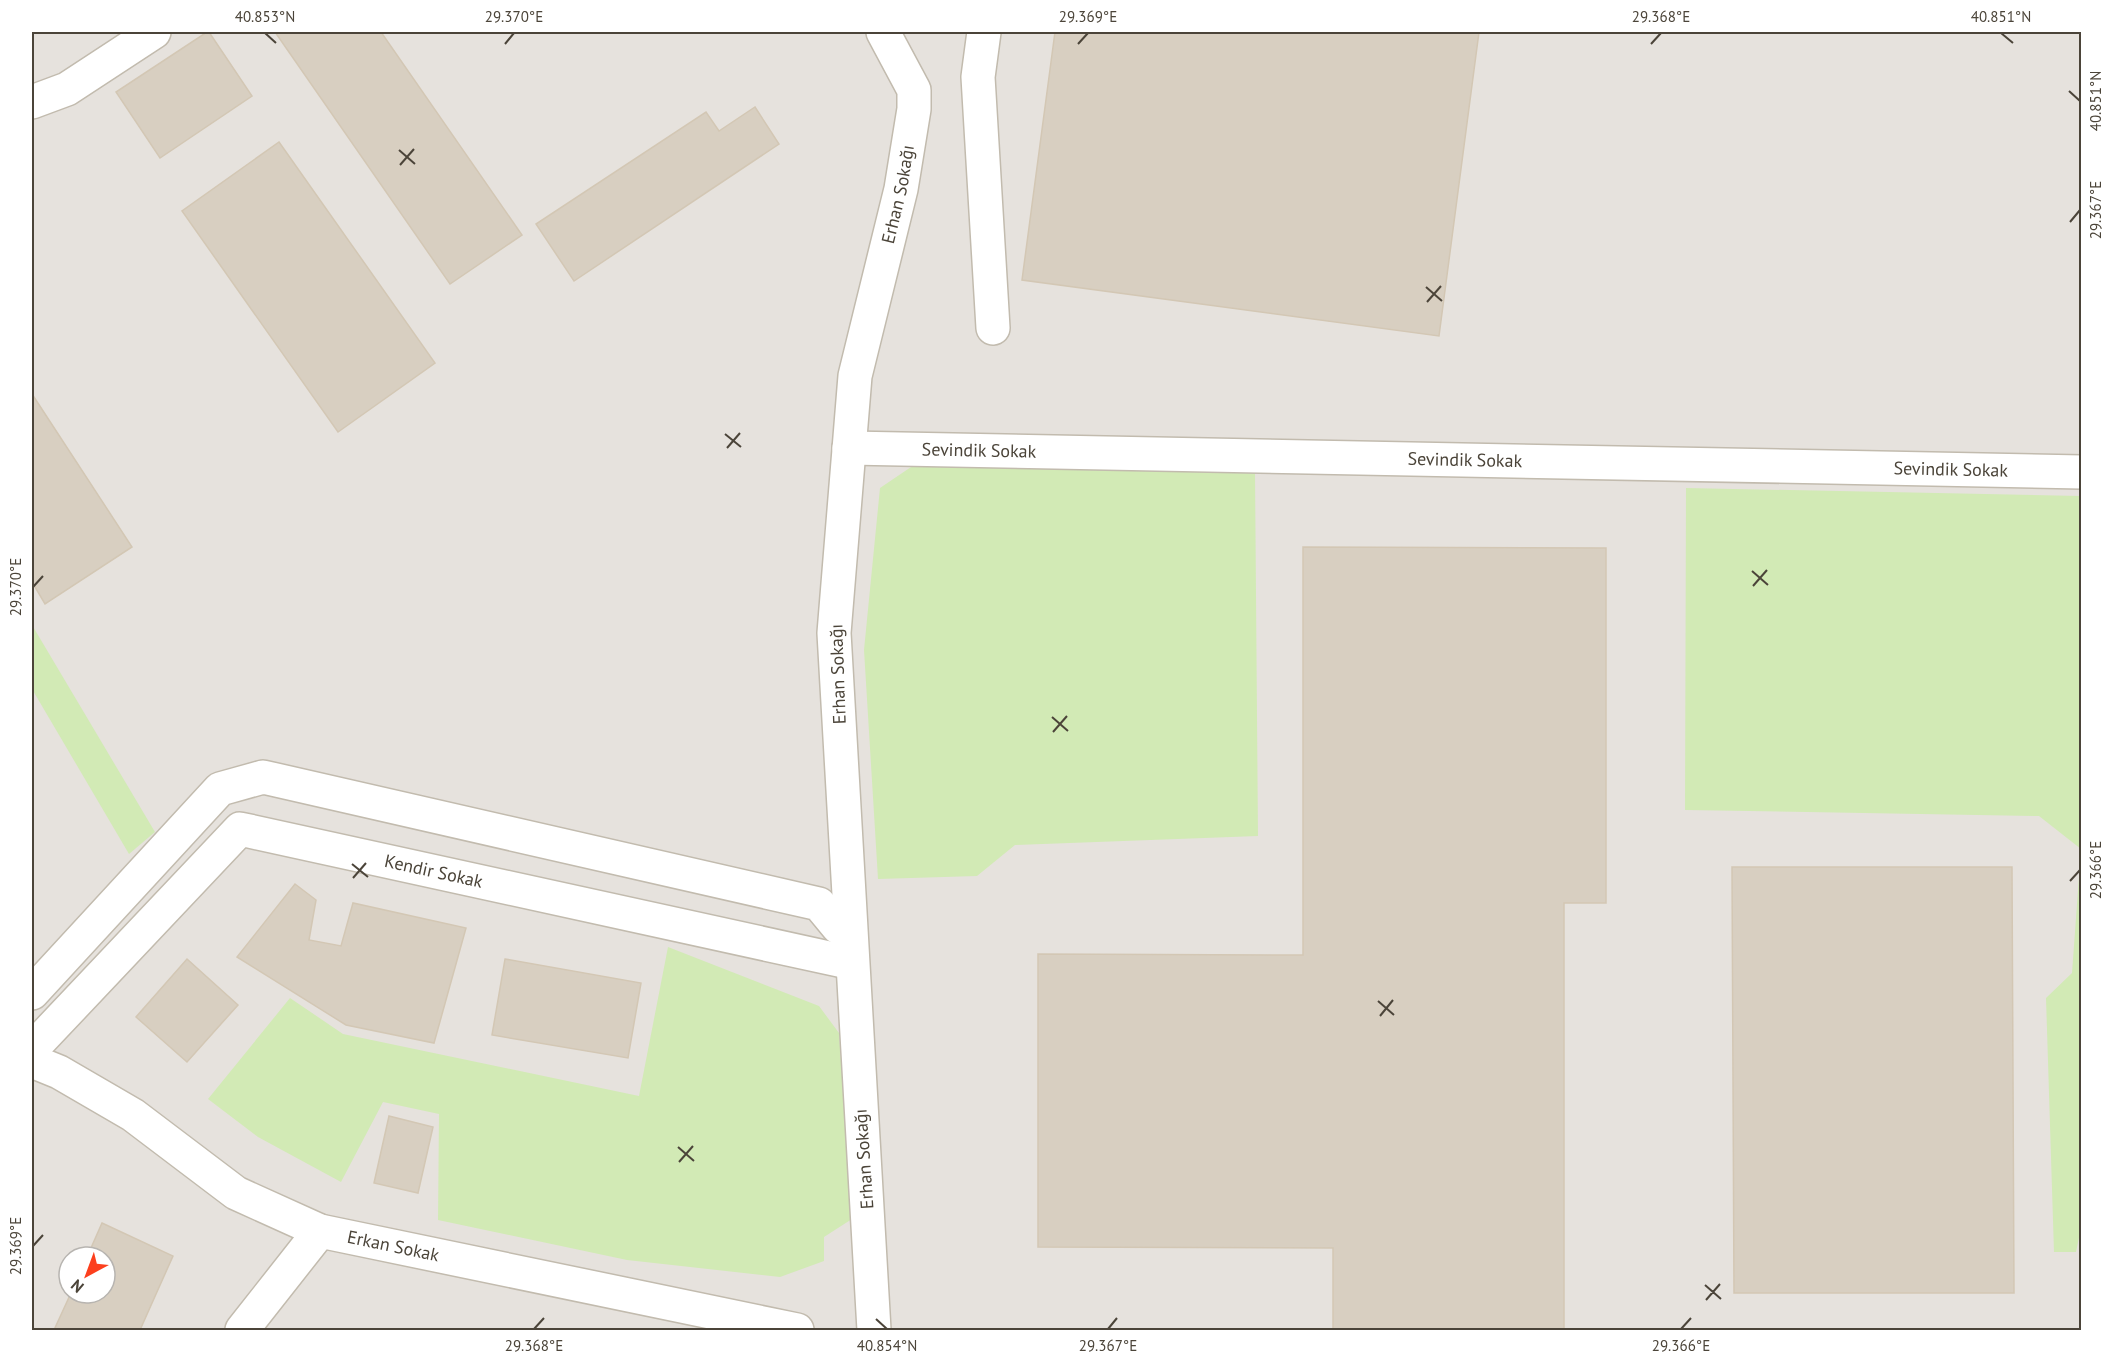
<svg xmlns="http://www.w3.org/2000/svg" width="2113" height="1362" viewBox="0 0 2113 1362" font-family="'PT Sans',sans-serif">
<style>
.industrial{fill:#e6e2dd;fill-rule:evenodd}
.green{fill:#d2eab5}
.building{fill:#d8cfc1;stroke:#d3c7b4;stroke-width:1.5}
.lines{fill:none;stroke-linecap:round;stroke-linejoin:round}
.minor-casing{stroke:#c2bbae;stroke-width:36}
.minor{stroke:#fff;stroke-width:33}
.ticks{fill:none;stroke:#4b4439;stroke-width:2}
.labels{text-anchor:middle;stroke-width:6;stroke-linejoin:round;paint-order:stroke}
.street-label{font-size:18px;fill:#4b4439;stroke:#fff}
.neatline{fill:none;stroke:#4b4439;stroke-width:2}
.ticks-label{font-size:15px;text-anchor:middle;fill:#4b4439}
</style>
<rect width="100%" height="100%" fill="#f6f3ec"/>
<path class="industrial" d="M32 32H2081V1330H32ZM69 1257H105V1293H69Z"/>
<g class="green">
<path d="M914 465 1255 473 1258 836 1015 845 977 876 878 879 864 650 880 488Z"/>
<path d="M1686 488 2081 496 2082 1223 2076 1252H2054L2046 998 2072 973 2081 849 2039 816 1685 810Z"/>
<path d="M32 625 155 832 129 854 32 689Z"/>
<path d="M668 947 819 1006 839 1033 852 1219 824 1237V1261L780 1277 627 1260 438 1220 439 1114 383 1102 341 1182 258 1137 208 1099 290 998 343 1034 639 1096Z"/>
</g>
<g class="building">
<path d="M207 32H209L252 96 160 158 116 92Z"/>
<path d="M275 32H381L522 235 450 284Z"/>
<path d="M1055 32H1479L1439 336 1022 280Z"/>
<path d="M755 107 779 144 574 281 536 224 706 112 719 131Z"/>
<path d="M279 142 435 363 338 432 182 211Z"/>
<path d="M32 394 132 547 45 604 32 582Z"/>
<path d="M1303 547 1606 548V903H1564V1330H1333V1248L1038 1247V954L1303 955Z"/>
<path d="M1732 867H2012L2014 1293H1734Z"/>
<path d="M295 884 316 900 309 940 341 946 353 903 466 928 434 1043 346 1025 237 957Z"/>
<path d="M187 959 238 1005 187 1062 136 1017Z"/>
<path d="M505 959 641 983 628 1058 492 1035Z"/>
<path d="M389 1116 433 1127 418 1193 374 1183Z"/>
<path d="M102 1223 173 1256 140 1330H54L71 1293H105V1257H87Z"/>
</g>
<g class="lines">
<g class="minor-casing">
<g id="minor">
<path d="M984 32 978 77 993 328"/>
<path d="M32 102 67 89 154 32"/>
<path id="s1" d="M849 448 2082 472"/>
<path d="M32 993 220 789 263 777 819 904 838 927 850 924"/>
<path id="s2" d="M32 1049 240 829 852 963"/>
<path id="s3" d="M32 1061 59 1072 133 1115 236 1193 320 1231 797 1330"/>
<path d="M242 1330 320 1231"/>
<path id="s4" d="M874 1330 834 633 855 376 901 189 914 109V90L883 32"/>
</g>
</g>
<use href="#minor" class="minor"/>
</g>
<path class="ticks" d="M265 33 276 43M2001 33 2013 43M505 44 514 33M1078 44 1088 33M1651 44 1661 33M2069 91 2080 101M399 150 415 164M400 165 414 149M2070 222 2080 210M1426 287 1442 301M1427 302 1441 286M725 434 741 447M727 448 740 433M1752 571 1768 585M1753 586 1767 570M33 587 43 576M1052 717 1068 731M1053 732 1067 716M352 864 368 877M353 878 366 863M2070 881 2080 870M1378 1001 1394 1015M1380 1016 1393 1000M678 1147 694 1161M679 1162 693 1146M33 1246 43 1235M1705 1285 1721 1299M1706 1300 1720 1284M876 1319 887 1329M534 1329 544 1318M1108 1329 1117 1318M1681 1329 1691 1318"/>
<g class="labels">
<g class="street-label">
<text dy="6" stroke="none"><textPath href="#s4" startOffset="1143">Erhan Sokağı</textPath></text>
<text dy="6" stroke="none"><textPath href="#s1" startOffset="130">Sevindik Sokak</textPath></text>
<text dy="6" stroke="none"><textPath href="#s1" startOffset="616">Sevindik Sokak</textPath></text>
<text dy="6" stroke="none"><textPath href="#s1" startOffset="1102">Sevindik Sokak</textPath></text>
<text transform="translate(838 674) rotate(-92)" y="6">Erhan Sokağı</text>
<text dy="6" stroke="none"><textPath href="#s2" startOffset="501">Kendir Sokak</textPath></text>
<text transform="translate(864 1159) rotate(-94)" y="6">Erhan Sokağı</text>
<text dy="6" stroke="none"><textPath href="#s3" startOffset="411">Erkan Sokak</textPath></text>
</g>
</g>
<rect width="2113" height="1362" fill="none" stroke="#ffffff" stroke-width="66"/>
<g transform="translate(87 1275) rotate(221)"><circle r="28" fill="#ffffff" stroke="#b7b4b0" stroke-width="1.5"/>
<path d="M0-4.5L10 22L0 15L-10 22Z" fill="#fc3f1d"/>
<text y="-9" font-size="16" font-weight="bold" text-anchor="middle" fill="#4b4439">N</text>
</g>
<rect x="33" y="33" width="2047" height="1296" class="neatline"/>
<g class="ticks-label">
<text x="265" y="22">40.853°N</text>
<text x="514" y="22">29.370°E</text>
<text x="1088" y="22">29.369°E</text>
<text x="1661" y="22">29.368°E</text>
<text x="2001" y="22">40.851°N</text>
<text transform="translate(2096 101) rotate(-90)" y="5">40.851°N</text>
<text transform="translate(2096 210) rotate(-90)" y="5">29.367°E</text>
<text transform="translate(16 587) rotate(-90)" y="5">29.370°E</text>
<text transform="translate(2096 870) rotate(-90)" y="5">29.366°E</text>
<text transform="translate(16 1246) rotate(-90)" y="5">29.369°E</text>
<text x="534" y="1351">29.368°E</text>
<text x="887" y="1351">40.854°N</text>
<text x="1108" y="1351">29.367°E</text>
<text x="1681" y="1351">29.366°E</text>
</g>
</svg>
